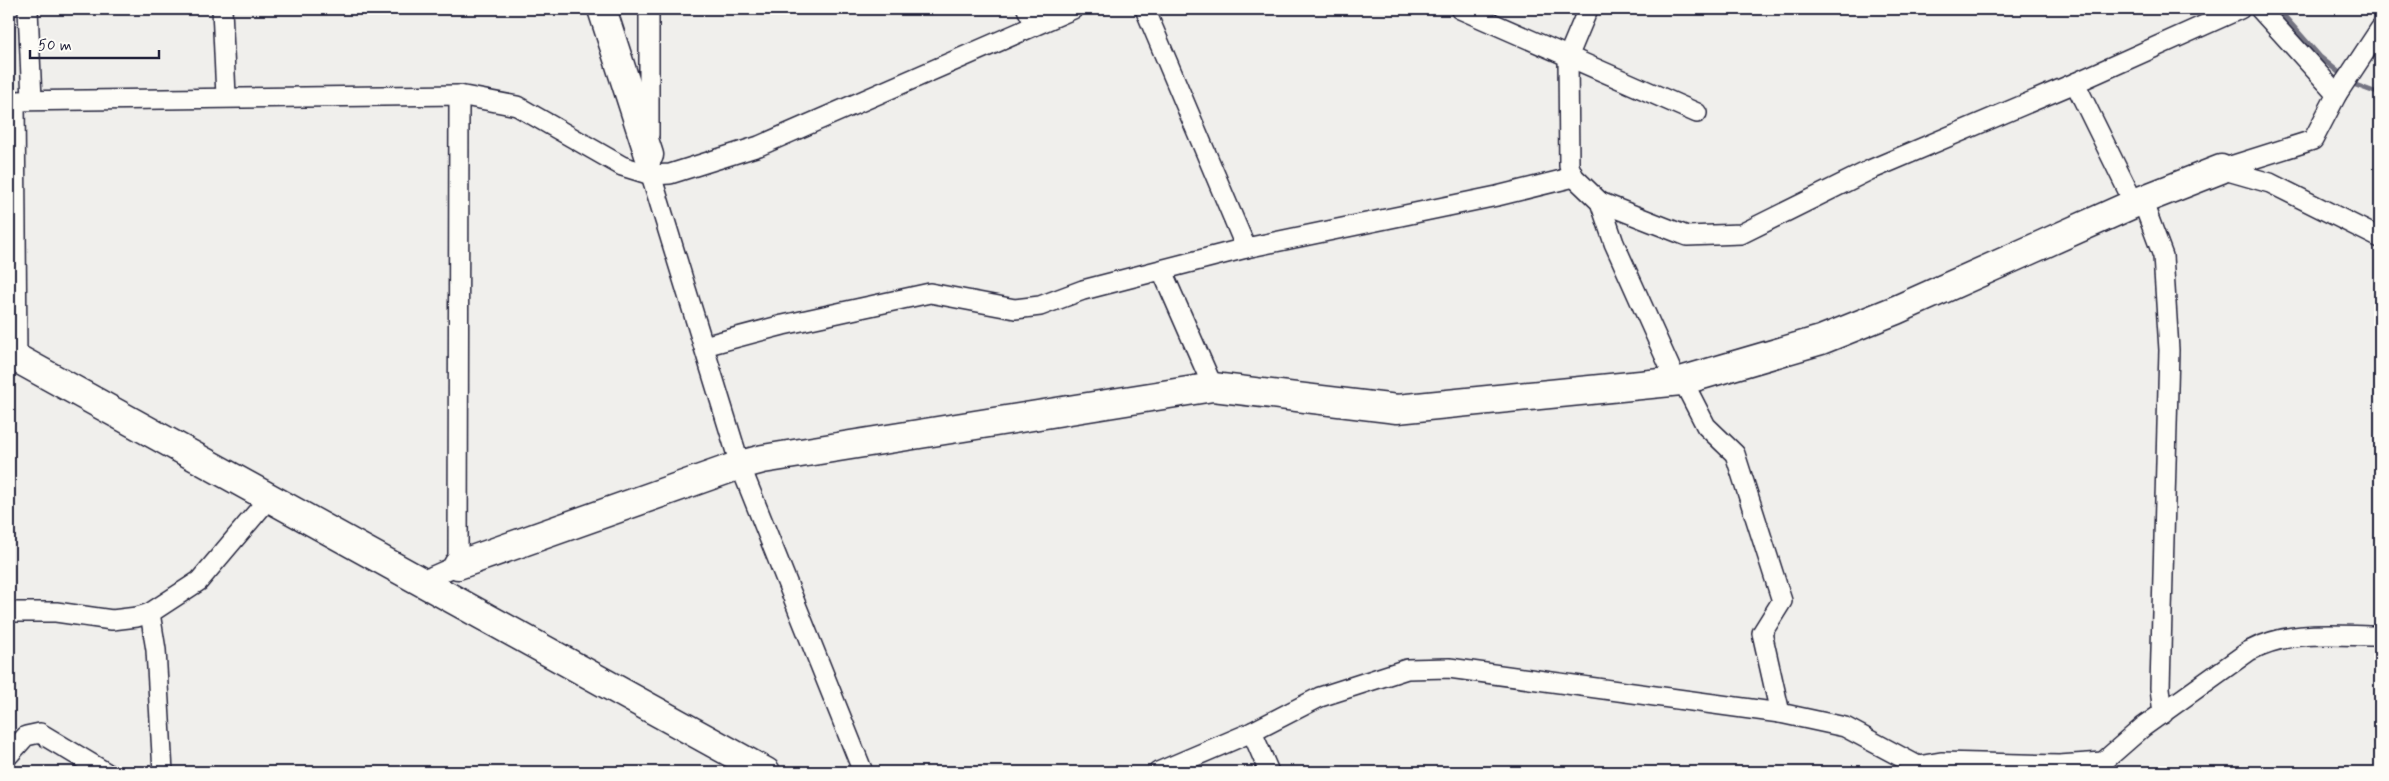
<svg xmlns="http://www.w3.org/2000/svg" width="2389" height="781" viewBox="0 0 2389 781" font-family="Mynerve,sans-serif">
<style>
.lines{fill:none;stroke-linecap:round;stroke-linejoin:round}
.stream{stroke:#737381;stroke-width:5}
.street-casing{stroke:#22223b;stroke-width:22}
.secondary-casing{stroke:#22223b;stroke-width:31}
.street{stroke:#fdfcf7;stroke-width:19}
.secondary{stroke:#fdfcf7;stroke-width:28}
</style>
<rect width="100%" height="100%" fill="#f0efec"/>
<filter id="ink" filterUnits="userSpaceOnUse"><feTurbulence type="fractalNoise" baseFrequency=".02" numOctaves="2"/><feDisplacementMap in="SourceGraphic" scale="10" xChannelSelector="R" yChannelSelector="G"/><feConvolveMatrix kernelMatrix="1 2 1 2 8 2 1 2 1" color-interpolation-filters="sRGB"/></filter>
<g filter="url(#ink)">
<g class="lines">
<path class="stream" d="M2278 9 2320 57 2353 84 2380 94"/>
<g class="street-casing">
<g id="street">
<path d="M28 9 32 100"/>
<path d="M222 9 226 96"/>
<path d="M1027 9 1035 25"/>
<path d="M1145 9 1246 248"/>
<path d="M1460 9 1697 113"/>
<path d="M1588 9 1568 57 1569 166 1574 177 1600 202 1614 243 1672 372 1687 389 1706 426 1735 454 1782 601 1762 633 1780 713"/>
<path d="M2260 9 2337 94"/>
<path d="M2380 29 2337 94 2313 140 2221 169 2270 183 2380 238"/>
<path d="M2075 83 2134 203"/>
<path d="M9 101 459 95 517 106 622 166 651 175 670 174 759 146 1073 9"/>
<path d="M15 101 17 359"/>
<path d="M649 135V9"/>
<path d="M650 165 651 175 740 465 863 772"/>
<path d="M2142 200 2163 256 2169 350 2160 688 2163 714"/>
<path d="M1600 202 1687 236 1741 234 1870 170 2075 83 2240 9"/>
<path d="M1162 271 1213 387"/>
<path d="M704 346 783 325 930 293 1015 309 1040 306 1083 290 1246 248 1497 196 1574 177"/>
<path d="M424 584 433 576 458 565 459 95"/>
<path d="M9 612H56L112 620 137 617 150 613 199 581 269 498"/>
<path d="M150 613 156 650 163 772"/>
<path d="M1252 732 1269 772"/>
<path d="M9 755 26 736 40 733 105 772"/>
<path d="M1158 772 1252 732 1320 697 1407 669 1449 668 1780 713 1845 727 1918 766 1941 762 2059 765 2103 762 2143 727 2249 651C2290 629 2336 636 2380 636"/>
</g>
</g>
<g class="secondary-casing">
<g id="secondary">
<path d="M602 9 649 155"/>
<path d="M9 354 766 772"/>
<path d="M458 565 740 465 763 459 1213 387 1397 409 1681 381 1821 340 1896 310 2142 200 2221 169"/>
</g>
</g>
<use href="#street" class="street"/>
<use href="#secondary" class="secondary"/>
</g>
</g>
<rect width="2389" height="781" fill="none" stroke="#fdfcf7" stroke-width="30"/>
<rect x="15" y="15" width="2359" height="751" fill="none" stroke="#22223b" stroke-width="2" filter="url(#ink)"/>
<path d="M30 50v8h129v-8" fill="none" stroke="#22223b" stroke-width="2.5"/>
<text x="38" y="50" font-size="15" fill="#22223b" stroke="#fdfcf7" stroke-width="4" paint-order="stroke">50 m</text>
</svg>
